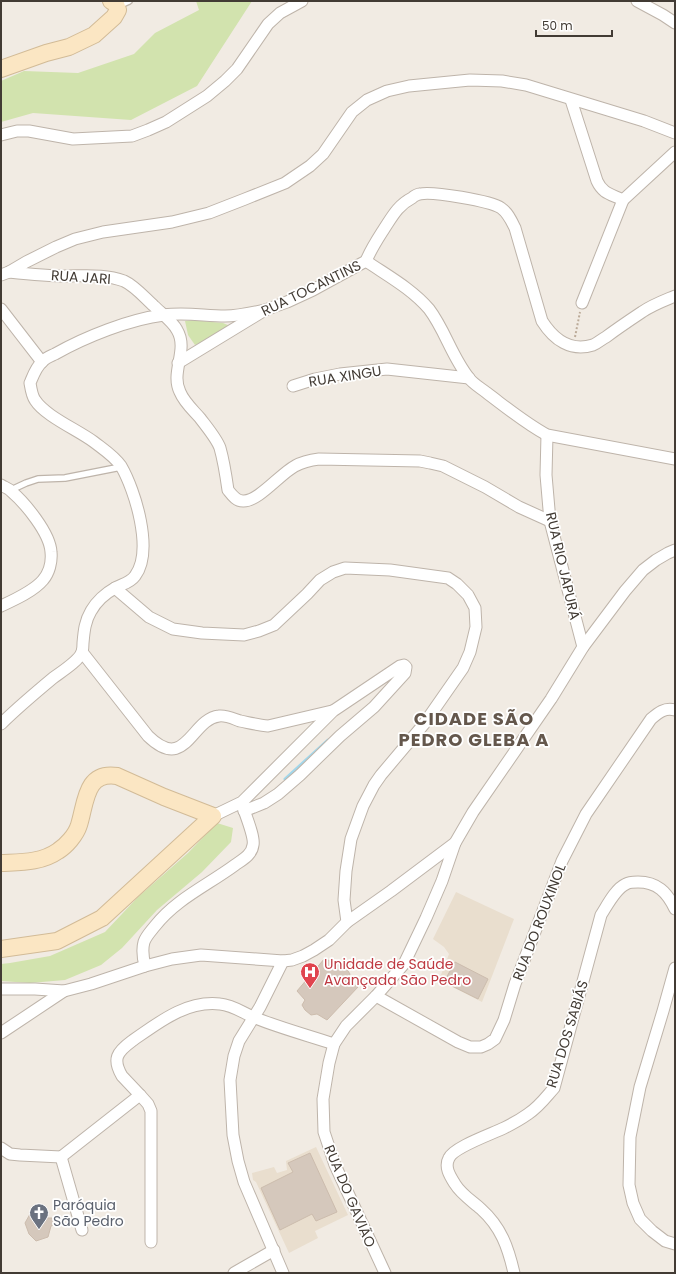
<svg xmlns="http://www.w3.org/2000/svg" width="676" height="1274" viewBox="0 0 676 1274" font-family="Poppins,sans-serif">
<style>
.education{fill:#e9dece}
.green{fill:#d2e3ae}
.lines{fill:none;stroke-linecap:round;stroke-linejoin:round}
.stream{stroke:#a2d7eb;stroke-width:3}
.building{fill:#d5c8bc;stroke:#ccbcad}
.lane-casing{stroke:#beb4aa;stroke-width:8}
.street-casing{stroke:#beb4aa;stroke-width:13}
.secondary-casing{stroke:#d2bb97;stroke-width:18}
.path{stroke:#bcab99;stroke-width:2;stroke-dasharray:2 2;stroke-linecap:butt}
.lane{stroke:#fff;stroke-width:5.5}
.street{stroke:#fff;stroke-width:11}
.secondary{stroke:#fbe6c3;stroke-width:16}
.labels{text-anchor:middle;stroke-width:3.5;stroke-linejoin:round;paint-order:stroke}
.street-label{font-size:14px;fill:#423b34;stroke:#fff}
.health-label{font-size:14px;fill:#be3a42;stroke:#fff;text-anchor:start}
.worship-label{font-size:14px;fill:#5b616d;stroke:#fff;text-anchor:start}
.district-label{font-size:18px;font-weight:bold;letter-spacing:1px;fill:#64574c;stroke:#fff}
</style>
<rect width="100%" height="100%" fill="#f1ebe3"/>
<g class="education">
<path d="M456 892 514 919 482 1002 439 980 449 954 444 947 433 939Z"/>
<path d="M316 1147 348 1215 315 1231 318 1238 289 1253 256 1182 253 1180 252 1173 274 1167 277 1173 287 1170 286 1161Z"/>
</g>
<g class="green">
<path d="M196 1H252L197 86 131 120 33 113 1 122V81L24 71 78 73 134 54 155 33 199 10Z"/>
<path d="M192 320 223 323 230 326 209 339 195 345 188 335 185 321Z"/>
<path d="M217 823 233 828 231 842 202 872 157 910 122 948 101 965 65 980 30 983 1 981V964L10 963 50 956 105 932 138 897 188 853Z"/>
</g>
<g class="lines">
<path class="stream" d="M285 779 328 740"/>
</g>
<g class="building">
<path d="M325 958 336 965H341L346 968 350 974 348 980 358 987 327 1020 317 1014 311 1015 305 1010 302 1005 305 1000 297 991Z"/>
<path d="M455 962 488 979 478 999 444 982Z"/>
<path d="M310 1153 337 1212 316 1221 312 1214 280 1230 261 1188 293 1172 288 1163Z"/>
<path d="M35 1212 48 1218H52L56 1224 51 1226 48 1237 36 1241 29 1234 25 1223 30 1214Z"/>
</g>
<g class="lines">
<g class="lane-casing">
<g id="lane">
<path d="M118 6 129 1"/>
<path d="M11 490 26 483 38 479 65 478 121 467"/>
</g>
</g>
<g class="street-casing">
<g id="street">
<path d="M637 1 663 15 675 23"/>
<path d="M571 100 597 181C603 194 611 194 623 200L675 152"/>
<path d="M1 135 17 131H29L73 139 132 136 148 130 166 122 207 96 225 81 237 69 268 24 280 13 302 1"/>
<path d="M366 261C388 276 412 289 429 309 445 330 452 357 469 378 473 384 481 388 487 393 507 408 525 423 547 435L675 459"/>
<path d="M9 272C28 274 48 276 67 276 86 276 105 274 124 281 135 286 145 298 154 306 161 313 173 322 177 330 189 350 170 372 180 392 184 402 193 410 200 418 206 426 217 439 220 448 224 462 226 476 228 490 232 495 236 501 243 501 258 502 280 474 295 466 302 462 311 460 319 459L420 461 430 463 443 466 485 487 519 507 550 521"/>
<path d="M1 275 9 272 26 262 56 247 75 239 103 232 172 222 209 213 245 199 285 183 310 166 323 154 352 112 367 100 387 91 409 86 470 80 502 81 526 85 644 121 675 133"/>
<path d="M582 303 623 200"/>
<path d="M1 309 42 362"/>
<path d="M178 363 265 310 287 302 313 290 366 261C371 249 377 240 384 229 392 217 398 205 412 198 414 196 418 194 420 194 432 191 491 201 501 208 508 213 511 220 515 228L542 321C554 340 571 352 593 345 598 343 602 339 606 337 618 328 630 320 642 312 652 305 663 301 675 296"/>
<path d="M293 386 315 379 340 374 387 369 469 378"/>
<path d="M547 435 546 475 550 521 583 647"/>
<path d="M1 485C4 487 8 488 11 491 25 503 50 533 51 552 52 562 49 573 43 580 34 591 14 600 1 606"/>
<path d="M115 588 149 617 173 629 202 633 244 635 259 631 274 625 307 594 320 580 333 572 345 568 390 570 448 578 457 584 468 595 475 608 476 627 470 652 463 668 424 724 381 775 374 785 363 806 351 839 346 871 344 900 347 922"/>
<path d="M82 652 148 736C186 773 191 719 219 716 226 715 234 719 240 721 250 723 258 725 268 726L332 711"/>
<path d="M1 724C17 708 35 693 53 678 61 672 79 661 82 652 83 649 83 645 83 643 84 631 85 621 91 611 96 602 106 593 115 588 122 584 130 583 135 576 154 551 135 490 121 466 114 456 103 449 94 442 78 430 45 416 35 400 32 396 31 389 30 383 33 376 36 367 42 362 45 358 51 356 55 354 85 337 130 319 164 315 185 312 205 316 225 316 239 316 252 313 265 310"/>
<path d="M213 816 242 802 333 711 400 666 404 665 406 667 405 673 374 707 340 736 300 775 278 794 264 803 244 811"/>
<path d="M145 966C143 958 142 949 144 942 146 936 151 931 155 926 176 899 208 885 235 865 242 860 252 855 253 845 255 837 245 814 242 804"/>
<path d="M675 968 663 1011 640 1087 630 1137 629 1185 633 1203 640 1219 652 1231 665 1241 675 1244"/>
<path d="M1 989H35L64 991 91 984 145 966 172 959 201 955 283 961 292 960 303 956 314 950 329 940 347 922 391 891 455 843 473 812 551 699 583 647 625 591 643 570 656 560 668 553 675 550"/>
<path d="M376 996 458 1042 470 1047H481L488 1044 495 1039 504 1020 515 984 562 861 586 814 651 719C658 713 665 707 675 710"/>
<path d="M1 1033 64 991"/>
<path d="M1 1148 10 1154 20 1155 61 1157"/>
<path d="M61 1157 140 1095"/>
<path d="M61 1157 82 1230"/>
<path d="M151 1242V1111L148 1104 140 1095 122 1076C112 1059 117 1052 132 1041 158 1023 186 1000 220 1004 232 1005 242 1012 253 1017 280 1028 307 1035 334 1044"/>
<path d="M234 1273 274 1250"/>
<path d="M283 1273 244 1182 238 1161 233 1135 230 1080 234 1056 239 1041 260 1007 283 961"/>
<path d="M385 1273 335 1165 324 1132 323 1099 329 1063 334 1044 346 1026 376 996 404 964 426 918 442 881 455 843"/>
<path d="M514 1273C508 1247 501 1227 481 1209 472 1201 461 1194 455 1184 450 1176 444 1167 449 1158 454 1147 492 1134 504 1128 512 1124 521 1119 528 1114 539 1107 546 1097 554 1088L601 915C607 906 615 889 626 884 629 882 634 882 638 882 657 882 667 892 675 909"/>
</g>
</g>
<g class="secondary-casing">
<g id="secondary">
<path d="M1 69 46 53 69 47 94 35 114 17 118 10 116 4 111 1"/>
<path d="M1 863C20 862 41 863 58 851 66 846 76 835 79 825 86 803 85 771 117 776L164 797 213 816 102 918 57 941 1 949"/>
</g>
</g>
<path class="path" d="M575 337 580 312"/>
<use href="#lane" class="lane"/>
<use href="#street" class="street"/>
<use href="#secondary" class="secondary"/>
</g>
<defs>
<g id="hospital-pin" transform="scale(1)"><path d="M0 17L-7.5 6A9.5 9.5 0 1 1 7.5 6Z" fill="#e0444e" stroke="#fff"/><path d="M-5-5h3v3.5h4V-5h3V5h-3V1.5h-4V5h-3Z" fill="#fff"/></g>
<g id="church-pin" transform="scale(1)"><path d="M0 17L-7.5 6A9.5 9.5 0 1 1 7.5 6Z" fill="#6b7280" stroke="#fff"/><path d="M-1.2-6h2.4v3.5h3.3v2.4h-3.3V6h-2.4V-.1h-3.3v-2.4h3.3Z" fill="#fff"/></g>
</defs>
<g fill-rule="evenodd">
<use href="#hospital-pin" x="310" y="972"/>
<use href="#church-pin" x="39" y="1213"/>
</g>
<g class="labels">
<g class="street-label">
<text transform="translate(81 277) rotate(4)" y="5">RUA JARI</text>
<text transform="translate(311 288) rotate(-26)" y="5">RUA TOCANTINS</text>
<text transform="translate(345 376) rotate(-9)" y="5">RUA XINGU</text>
<text transform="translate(563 566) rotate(77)" y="5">RUA RIO JAPURÁ</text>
<text transform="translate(539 922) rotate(-69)" y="5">RUA DO ROUXINOL</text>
<text transform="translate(567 1034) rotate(-73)" y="5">RUA DOS SABIÁS</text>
<text transform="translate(350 1196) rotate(67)" y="5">RUA DO GAVIÃO</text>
</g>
<g class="health-label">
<text x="324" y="969">Unidade de Saúde<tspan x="324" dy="16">Avançada São Pedro</tspan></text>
</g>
<g class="worship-label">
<text x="53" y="1210">Paróquia<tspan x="53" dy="16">São Pedro</tspan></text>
</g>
<g class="district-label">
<text x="474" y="725">CIDADE SÃO<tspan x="474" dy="21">PEDRO GLEBA A</tspan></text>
</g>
</g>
<rect width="676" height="1274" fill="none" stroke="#423b34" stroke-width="4"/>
<path d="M536 30v6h76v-6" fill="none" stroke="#423b34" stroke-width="2"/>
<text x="542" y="30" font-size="12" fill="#423b34" stroke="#ffffff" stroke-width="3" paint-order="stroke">50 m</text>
</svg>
